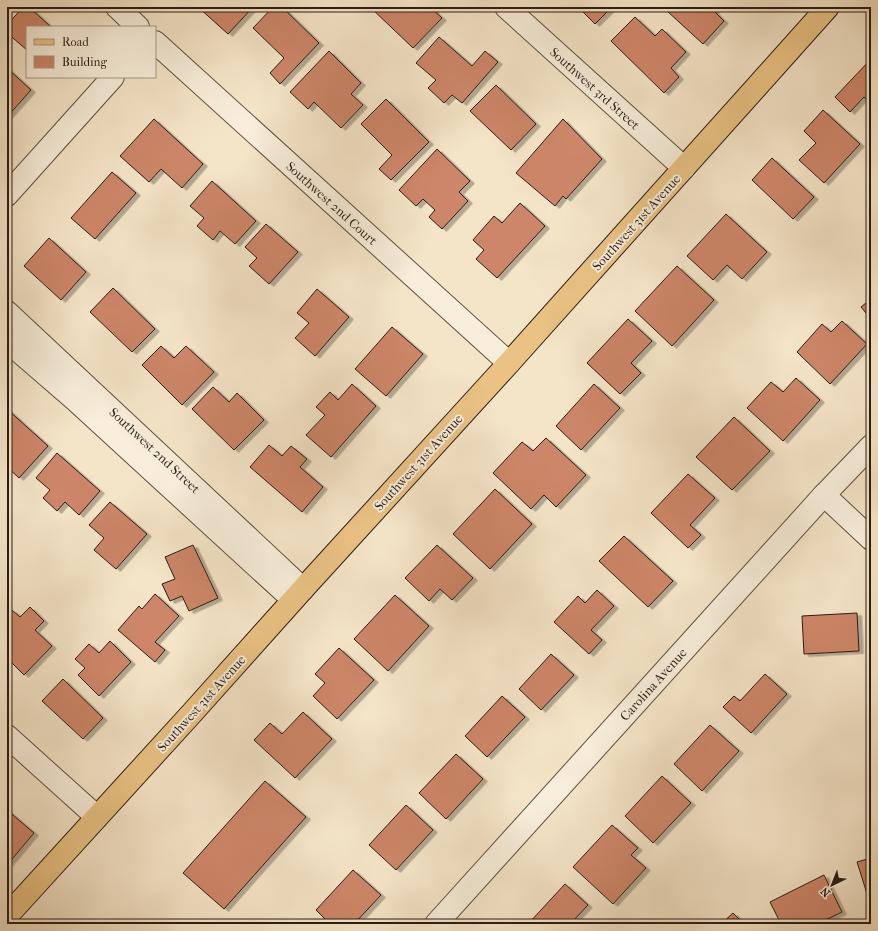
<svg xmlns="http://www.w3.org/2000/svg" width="878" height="931" viewBox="0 0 878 931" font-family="'IM FELL French Canon',serif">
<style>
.building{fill:#cd8669;stroke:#2a1c14;filter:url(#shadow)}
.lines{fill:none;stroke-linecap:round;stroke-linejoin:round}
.minor-casing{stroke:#5d4e41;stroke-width:24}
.major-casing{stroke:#2a1c14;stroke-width:24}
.minor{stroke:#f8eedb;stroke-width:22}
.major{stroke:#eac284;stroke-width:22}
.labels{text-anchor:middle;stroke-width:4;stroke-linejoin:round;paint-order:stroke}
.street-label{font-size:13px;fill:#2a1c14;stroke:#f8eedb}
</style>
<defs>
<filter id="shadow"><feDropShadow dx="4.5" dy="2.5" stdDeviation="0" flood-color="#0004"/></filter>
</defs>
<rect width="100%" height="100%" fill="#f5e5c8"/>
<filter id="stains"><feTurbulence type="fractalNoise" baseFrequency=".005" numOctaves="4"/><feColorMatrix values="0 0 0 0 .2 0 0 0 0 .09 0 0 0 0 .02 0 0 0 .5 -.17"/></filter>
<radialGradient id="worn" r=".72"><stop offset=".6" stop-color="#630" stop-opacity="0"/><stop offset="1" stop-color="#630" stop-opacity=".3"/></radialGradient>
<g class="building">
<path d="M23 7H29L51 27H27V50L7 33V25Z"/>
<path d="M198 7H253L228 34Z"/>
<path d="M273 7H282L319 43 280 84 270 73 284 58 253 28Z"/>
<path d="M370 7H430L442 18 413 48Z"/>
<path d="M578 7H612L595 24Z"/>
<path d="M670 7H718L714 11 724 21 703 44 667 11Z"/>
<path d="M635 17 655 36 662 29 686 52 671 68 679 77 664 93 611 41Z"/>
<path d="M439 37 472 66 485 51 498 62 462 103 452 95 444 103 428 88 436 80 416 63Z"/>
<path d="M329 51 361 83 351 94 363 105 341 128 314 102 308 109 290 92Z"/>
<path d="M871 59V104L864 97 850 112 835 97Z"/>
<path d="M7 68 31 90 7 117Z"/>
<path d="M496 85 536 124 511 150 470 111Z"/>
<path d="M386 99 429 142 391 180 379 169 392 155 361 124Z"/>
<path d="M823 110 860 144 824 183 799 160 816 143 804 131Z"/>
<path d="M154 119 203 164 182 188 161 169 149 182 120 156Z"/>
<path d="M563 119 602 159 566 199 563 196 555 206 516 173Z"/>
<path d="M437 149 470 181 459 192 468 201 442 229 429 217 435 210 423 199 416 206 399 190Z"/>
<path d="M772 158 814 197 793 219 752 180Z"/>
<path d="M112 172 136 193 95 239 71 218Z"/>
<path d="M212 181 256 221 235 244 220 231 213 240 197 226 204 218 190 206Z"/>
<path d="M520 203 545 226 497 278 476 259 484 250 473 240 494 216 502 223Z"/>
<path d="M726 214 767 252 742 279 727 265 713 280 687 256Z"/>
<path d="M266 224 298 252 269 284 249 266 257 258 245 247Z"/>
<path d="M49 238 86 272 61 300 24 266Z"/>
<path d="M677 266 714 300 672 346 635 311Z"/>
<path d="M113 288 155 329 132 352 90 312Z"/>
<path d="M317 289 349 317 315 356 295 338 309 323 297 313Z"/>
<path d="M871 299V319L861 307Z"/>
<path d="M628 319 652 341 631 363 641 373 620 394 587 363Z"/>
<path d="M842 321 867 344 830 384 797 352 822 324 831 332Z"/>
<path d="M392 327 423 354 386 396 355 369Z"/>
<path d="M161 346 174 358 186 346 214 372 182 405 142 365Z"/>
<path d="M796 378 820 400 783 441 747 408 771 382 783 392Z"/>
<path d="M352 384 376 406 331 457 306 435 325 415 316 407 330 392 338 400Z"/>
<path d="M594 384 620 408 581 450 556 426Z"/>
<path d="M213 387 229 402 237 393 264 420 234 450 192 409Z"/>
<path d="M7 409 48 446 19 478 7 467Z"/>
<path d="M734 417 770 451 732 490 696 457Z"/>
<path d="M546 438 586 475 556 507 544 495 531 509 493 473 522 442 533 451Z"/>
<path d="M269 445 282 456 291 446 307 459 300 467 323 487 302 512 250 467Z"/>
<path d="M57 453 100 491 79 515 65 502 57 511 43 498 50 490 36 478Z"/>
<path d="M688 474 715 498 690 525 701 535 688 548 651 513Z"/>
<path d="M495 489 532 524 490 569 453 534Z"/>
<path d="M110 502 147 534 116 569 94 550 104 538 89 525Z"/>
<path d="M624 536 673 581 648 607 599 561Z"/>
<path d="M193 545 218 598 189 611 182 596 170 601 162 584 175 579 165 557Z"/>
<path d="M437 545 473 578 452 600 440 589 429 601 405 578Z"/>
<path d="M597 590 614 606 591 630 602 640 589 654 554 622 578 596 585 603Z"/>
<path d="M155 594 179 616 155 642 165 650 155 662 118 630 139 606 142 609Z"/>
<path d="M395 595 429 626 388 671 354 639Z"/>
<path d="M30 607 44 621 35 630 52 646 24 675 7 658V614L12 610 20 617Z"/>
<path d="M857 613 859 651 804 654 802 616Z"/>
<path d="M110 641 131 662 99 696 78 675 85 668 75 659 89 644 99 653Z"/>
<path d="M339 648 374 680 337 719 313 696 325 683 315 674Z"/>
<path d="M551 654 574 675 541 710 519 689Z"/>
<path d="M765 674 787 694 751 733 723 707 734 696 740 701Z"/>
<path d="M63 679 103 718 83 739 42 701Z"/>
<path d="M502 696 525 717 487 757 465 736Z"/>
<path d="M303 712 332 739 295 778 254 740 270 723 282 734Z"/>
<path d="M710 725 739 751 702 791 674 764Z"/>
<path d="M456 754 483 779 446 819 419 793Z"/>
<path d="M662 776 691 803 653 843 625 816Z"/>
<path d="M265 781 306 817 224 909 183 873Z"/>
<path d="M406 805 433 830 396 870 369 845Z"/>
<path d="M7 810 34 833 8 864 7 863Z"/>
<path d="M612 825 638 848 631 855 646 868 613 904 573 867Z"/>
<path d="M871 858V897H868L857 862Z"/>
<path d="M353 870 381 895 354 924H330L316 910Z"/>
<path d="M824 875 842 912 817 924H781L770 902Z"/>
<path d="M565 884 588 905 574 920 579 924H528Z"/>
<path d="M733 913 744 924H721Z"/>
</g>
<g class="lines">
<g class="minor-casing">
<g id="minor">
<path d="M117 7 138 27"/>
<path d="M506 7 684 168"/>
<path d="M155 42 509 363"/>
<path d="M7 195 113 77"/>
<path d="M7 312 303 589"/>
<path d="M7 341 74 399 289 596"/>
<path d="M824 495 871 539"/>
<path d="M7 736 97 817"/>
<path d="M436 924 824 495 871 446"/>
</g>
</g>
<g class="major-casing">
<path id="major" d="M7 916 192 713 303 589 509 363 828 7"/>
</g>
<use href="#minor" class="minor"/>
<use href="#major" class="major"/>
</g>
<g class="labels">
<g class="street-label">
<text transform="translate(595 88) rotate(42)" y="5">Southwest 3rd Street</text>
<text transform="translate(332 203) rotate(42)" y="5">Southwest 2nd Court</text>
<text transform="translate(636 222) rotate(-48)" y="5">Southwest 31st Avenue</text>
<text transform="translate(155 450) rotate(43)" y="5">Southwest 2nd Street</text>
<text transform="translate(418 462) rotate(-48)" y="5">Southwest 31st Avenue</text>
<text transform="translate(653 684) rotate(-48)" y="5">Carolina Avenue</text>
<text transform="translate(201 703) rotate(-48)" y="5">Southwest 31st Avenue</text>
</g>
</g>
<rect width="878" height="931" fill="none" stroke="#f5e5c8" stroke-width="24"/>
<rect x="8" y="8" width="862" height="915" fill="none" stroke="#2a1c14" stroke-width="2"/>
<rect x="12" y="12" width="854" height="907" fill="none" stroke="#2a1c14"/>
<rect x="26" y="26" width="130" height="52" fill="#f8eedb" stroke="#a69a8b"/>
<rect x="34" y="39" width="20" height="6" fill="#eac284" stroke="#a69a8b"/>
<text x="62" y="46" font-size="12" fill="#2a1c14">Road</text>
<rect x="34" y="56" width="20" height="12" fill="#cd8669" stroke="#a69a8b"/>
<text x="62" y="66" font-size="12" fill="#2a1c14">Building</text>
<g transform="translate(832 885) rotate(223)" stroke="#f8eedb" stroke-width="3" paint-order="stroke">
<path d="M0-3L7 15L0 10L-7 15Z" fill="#2a1c14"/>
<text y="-6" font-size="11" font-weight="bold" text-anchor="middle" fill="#2a1c14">N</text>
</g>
<rect width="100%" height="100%" filter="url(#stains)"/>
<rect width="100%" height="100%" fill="url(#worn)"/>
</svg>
